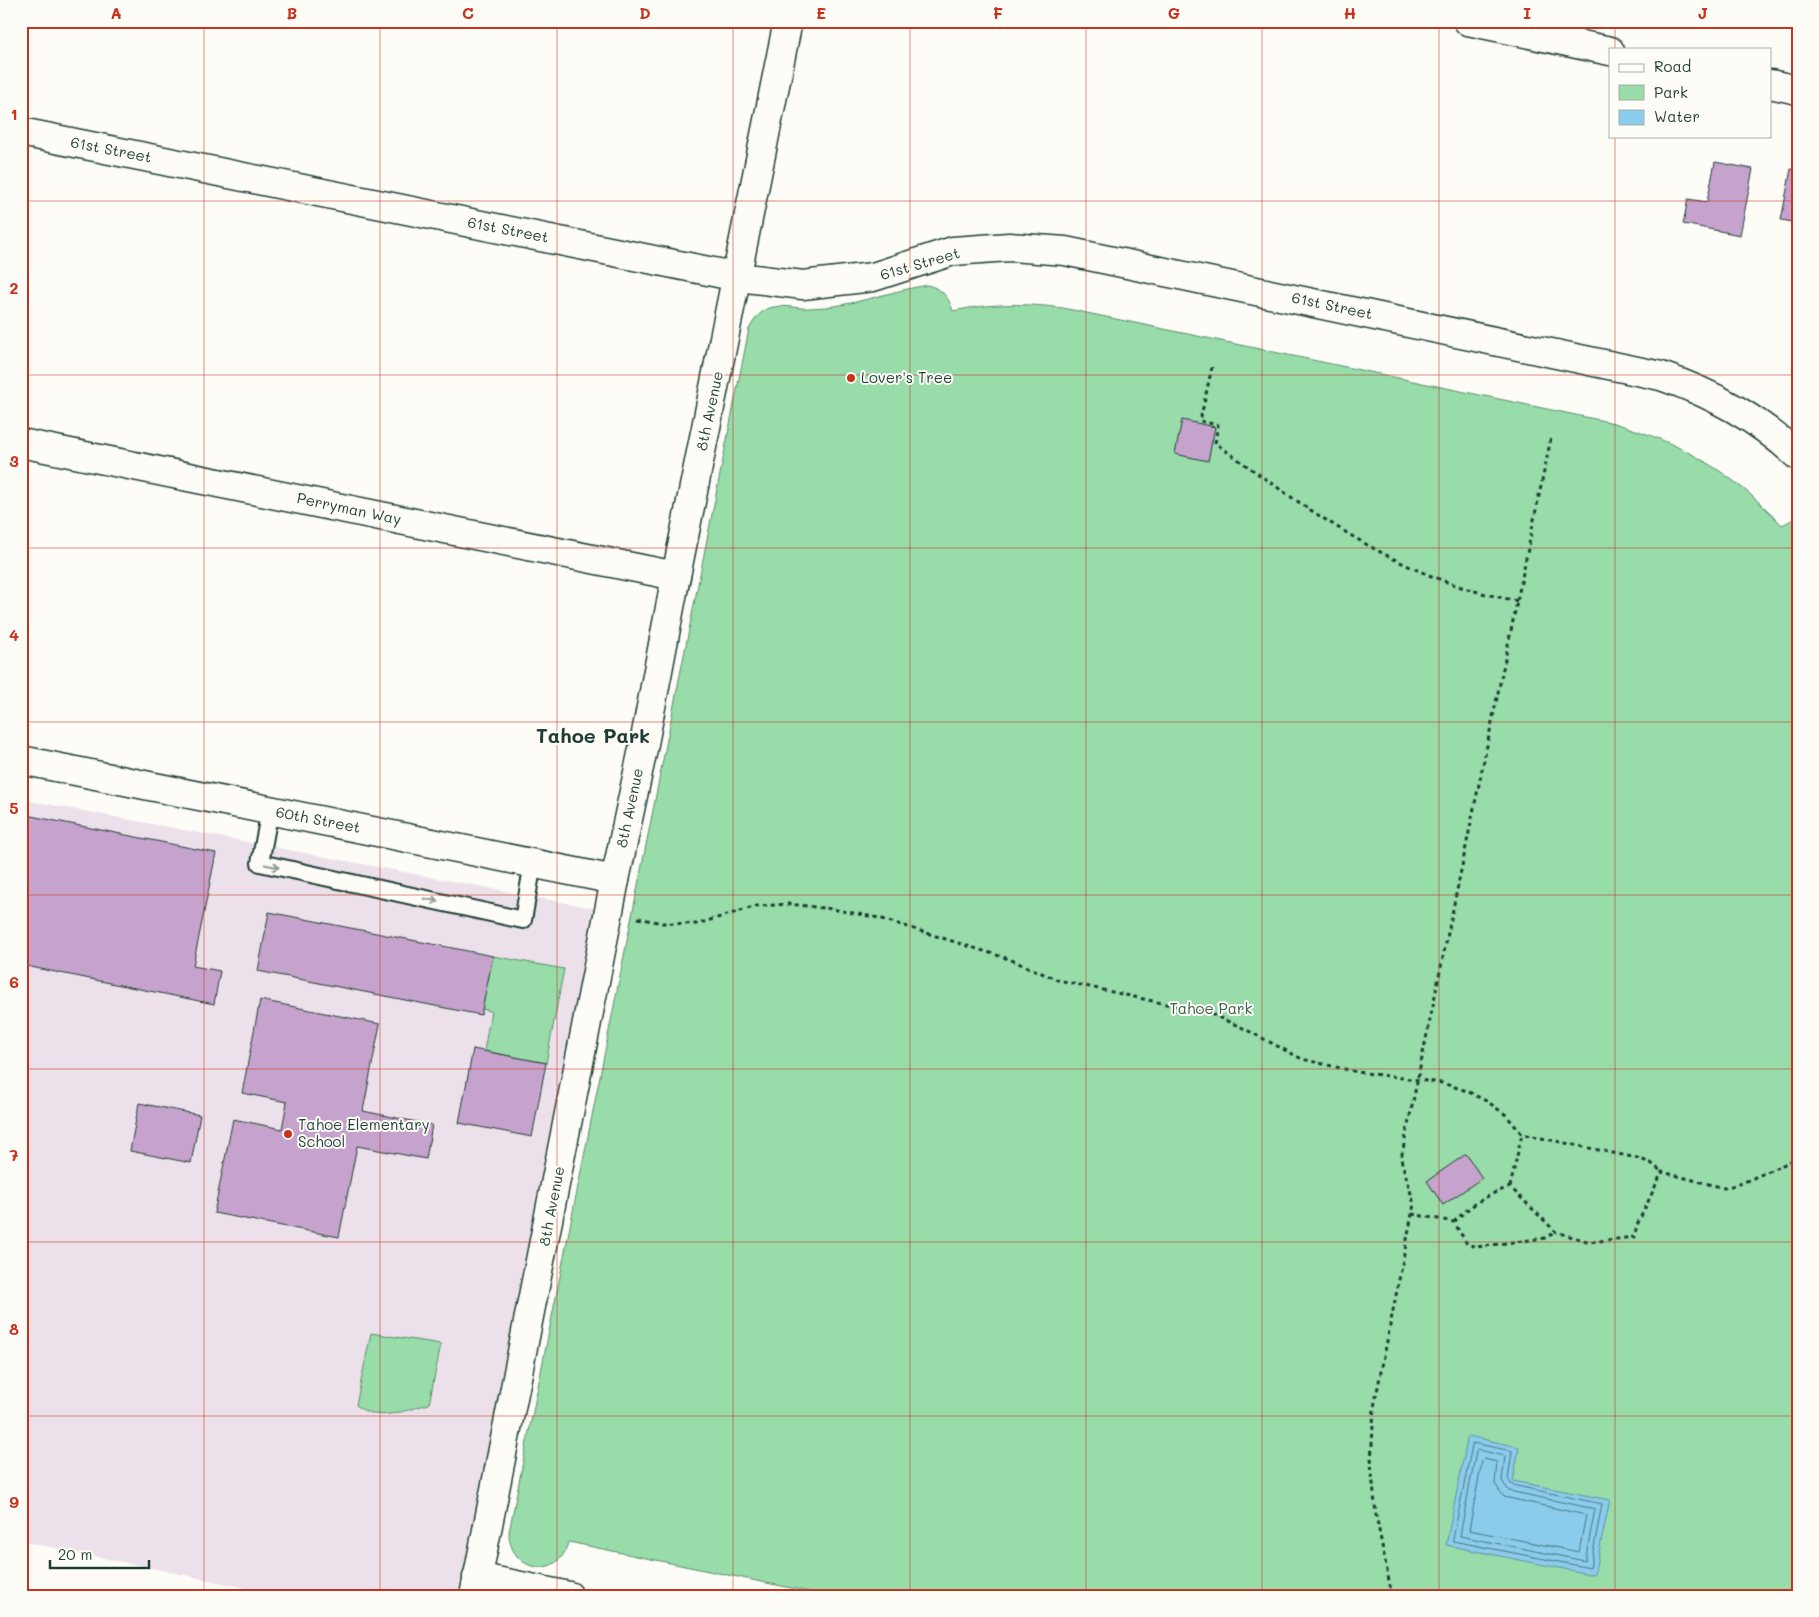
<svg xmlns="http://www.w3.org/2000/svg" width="1819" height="1617" viewBox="0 0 1819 1617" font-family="Mali,sans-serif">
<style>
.built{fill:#ece1ea}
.green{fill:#97dca9;stroke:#5b8c6e}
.water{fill:#8bcbec;stroke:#6092a2}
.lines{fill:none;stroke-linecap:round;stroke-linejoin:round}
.shore{stroke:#4a767e;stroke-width:1}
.building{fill:#c5a3cd;stroke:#1f3d34}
.service-casing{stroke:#1f3d34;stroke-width:20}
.minor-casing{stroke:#1f3d34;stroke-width:31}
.path{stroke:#1f3d34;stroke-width:3;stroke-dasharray:4 4;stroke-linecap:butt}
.service{stroke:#fdfcf7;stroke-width:16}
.minor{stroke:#fdfcf7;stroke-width:28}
.oneway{stroke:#8e9c96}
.grid{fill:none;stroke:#c8321e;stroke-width:1;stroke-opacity:0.55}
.poi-dot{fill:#c8321e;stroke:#fdfcf7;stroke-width:2}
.labels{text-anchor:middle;stroke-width:4;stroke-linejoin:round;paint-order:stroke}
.street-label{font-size:15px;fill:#1f3d34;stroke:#fdfcf7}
.poi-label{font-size:15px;fill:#1f3d34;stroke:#fdfcf7;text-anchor:start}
.park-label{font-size:15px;fill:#375d4b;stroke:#fdfcf7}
.district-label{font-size:20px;font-weight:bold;fill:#1f3d34;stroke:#fdfcf7}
.neatline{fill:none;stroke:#c8321e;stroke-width:2}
.grid-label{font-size:16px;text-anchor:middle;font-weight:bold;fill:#c8321e}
</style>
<rect width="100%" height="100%" fill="#fdfcf7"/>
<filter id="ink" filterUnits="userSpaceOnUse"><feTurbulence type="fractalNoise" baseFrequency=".02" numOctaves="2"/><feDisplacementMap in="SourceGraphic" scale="10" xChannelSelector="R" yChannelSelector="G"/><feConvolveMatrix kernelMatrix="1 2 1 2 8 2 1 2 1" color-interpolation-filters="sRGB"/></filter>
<g filter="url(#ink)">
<path class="built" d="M21 799 598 909 463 1596H285L21 1541Z"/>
<g class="green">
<path d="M928 285C943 290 948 296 953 311 990 303 1026 303 1063 308L1614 423C1684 444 1732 472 1782 525L1798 517V1596H829L569 1542C566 1547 564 1555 560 1559 538 1579 508 1560 509 1532L749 329C754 321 758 313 767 309 780 303 796 309 809 308 850 308 888 291 928 285Z"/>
<path d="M493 956 564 969 546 1063 484 1051 491 1011 482 1009Z"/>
<path d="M371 1333 441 1344 429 1404C404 1410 378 1424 356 1405Z"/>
</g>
<path class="water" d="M1468 1436 1519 1447 1513 1481 1610 1500 1594 1575 1446 1545Z"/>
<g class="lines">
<g class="shore">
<path d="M1473 1443 1512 1451 1508 1479 1512 1485 1602 1504 1590 1568 1453 1541Z"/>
<path d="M1478 1450 1505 1456 1502 1481 1509 1491 1595 1509 1585 1561 1460 1536 1476 1452Z"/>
<path d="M1484 1459 1497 1462 1495 1484 1504 1497 1586 1515 1579 1552 1469 1530 1482 1461Z"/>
</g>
</g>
<g class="building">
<path d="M1715 162 1753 169 1740 235 1683 224 1688 199 1707 202Z"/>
<path d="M1791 169 1798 170V223L1781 220Z"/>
<path d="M1182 420 1215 427 1208 461 1175 454Z"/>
<path d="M21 814 216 853 193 966 220 971 214 1004 21 965Z"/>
<path d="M269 912 493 956 481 1015 258 971Z"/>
<path d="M260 1000 380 1024 363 1111 432 1125 426 1159 357 1146 339 1237 214 1213 233 1119 282 1129 287 1102 242 1093Z"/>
<path d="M473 1049 546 1063 532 1137 459 1123Z"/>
<path d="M139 1103 200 1115 191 1163 130 1151Z"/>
<path d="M1466 1154 1482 1178 1443 1205 1427 1181Z"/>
</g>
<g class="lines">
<g class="service-casing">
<path id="service" d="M270 810 260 863 523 920 533 863"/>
</g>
<g class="minor-casing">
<g id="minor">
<path d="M1468 21 1610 51"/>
<path d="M1770 84 1798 90"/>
<path d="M21 132 738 277 803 285 873 277 953 251 1009 247 1065 251 1661 376C1714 394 1757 418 1798 456"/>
<path d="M21 443 676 576"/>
<path d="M21 760 615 880"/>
<path d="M477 1577 569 1596"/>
<path d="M474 1596 615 880 643 749 676 576 788 21"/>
</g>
</g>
<g class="path">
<path d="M1212 367 1200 421 1218 425 1215 443C1288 495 1362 551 1447 582 1470 591 1494 596 1518 601"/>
<path d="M638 918 662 923 697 924 757 906 789 904 832 909 879 918 1009 959 1058 980 1211 1014 1243 1028 1302 1059 1357 1072 1442 1083 1467 1091 1488 1102 1506 1115 1522 1134 1637 1158 1651 1163 1662 1172"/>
<path d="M1510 1187 1522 1134"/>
<path d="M1412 1214 1454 1222 1467 1244 1476 1247 1545 1238 1556 1232"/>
<path d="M1454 1222C1472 1204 1486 1195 1510 1187L1556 1232 1590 1242 1634 1237 1637 1225 1662 1172 1724 1188 1742 1183 1798 1158"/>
<path d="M1392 1596 1376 1515 1371 1463 1374 1407 1414 1204 1401 1159 1551 438"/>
</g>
<use href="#service" class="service"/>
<use href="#minor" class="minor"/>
</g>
<defs><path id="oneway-shaft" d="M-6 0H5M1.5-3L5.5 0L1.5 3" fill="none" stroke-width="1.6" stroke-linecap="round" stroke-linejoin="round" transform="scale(1.25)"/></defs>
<g class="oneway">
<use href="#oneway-shaft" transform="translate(272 866) rotate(12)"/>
<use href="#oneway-shaft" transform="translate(431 900) rotate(12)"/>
</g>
</g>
<path class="grid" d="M204 21V1596M380 21V1596M557 21V1596M733 21V1596M910 21V1596M1086 21V1596M1262 21V1596M1439 21V1596M1615 21V49M1615 136V1596M21 201H1798M21 375H1798M21 548H1798M21 722H1798M21 895H1798M21 1069H1798M21 1242H1798M21 1416H1798"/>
<g class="poi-dot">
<circle cx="851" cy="378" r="5"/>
<circle cx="288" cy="1134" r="5"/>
</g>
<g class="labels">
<g class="street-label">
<text transform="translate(111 150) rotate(11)" y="5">61st Street</text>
<text transform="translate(508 230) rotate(11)" y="5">61st Street</text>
<text transform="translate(920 264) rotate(-16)" y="5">61st Street</text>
<text transform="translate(1332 306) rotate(12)" y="5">61st Street</text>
<text transform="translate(710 411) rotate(-78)" y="5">8th Avenue</text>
<text transform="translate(349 509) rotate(12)" y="5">Perryman Way</text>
<text transform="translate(630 808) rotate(-78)" y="5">8th Avenue</text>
<text transform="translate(318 820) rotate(11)" y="5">60th Street</text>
<text transform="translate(552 1206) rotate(-79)" y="5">8th Avenue</text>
</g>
<g class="poi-label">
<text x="861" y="383">Lover's Tree</text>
<text x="298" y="1130">Tahoe Elementary<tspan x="298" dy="17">School</tspan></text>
</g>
<g class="park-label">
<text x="1211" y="1014">Tahoe Park</text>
</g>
<g class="district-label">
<text x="593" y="743">Tahoe Park</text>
</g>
</g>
<rect width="1819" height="1617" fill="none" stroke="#fdfcf7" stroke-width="55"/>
<rect x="1609" y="48" width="162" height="90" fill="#fdfcf7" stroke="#a4b0a9"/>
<rect x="1619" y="64" width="25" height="8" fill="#fdfcf7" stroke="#a4b0a9"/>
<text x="1654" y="72" font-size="15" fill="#1f3d34">Road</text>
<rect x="1619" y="85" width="25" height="15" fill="#97dca9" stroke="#a4b0a9"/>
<text x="1654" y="98" font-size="15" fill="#1f3d34">Park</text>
<rect x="1619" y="110" width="25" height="15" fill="#8bcbec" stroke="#a4b0a9"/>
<text x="1654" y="122" font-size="15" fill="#1f3d34">Water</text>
<path d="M50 1560v8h99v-8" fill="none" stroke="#1f3d34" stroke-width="2.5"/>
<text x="58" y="1560" font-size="15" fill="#1f3d34" stroke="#fdfcf7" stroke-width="4" paint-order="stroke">20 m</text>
<rect x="28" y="28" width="1764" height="1562" class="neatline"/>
<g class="grid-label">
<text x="116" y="19">A</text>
<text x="292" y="19">B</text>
<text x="468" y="19">C</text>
<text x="645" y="19">D</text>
<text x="821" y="19">E</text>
<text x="998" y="19">F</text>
<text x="1174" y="19">G</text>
<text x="1350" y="19">H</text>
<text x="1527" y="19">I</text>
<text x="1703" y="19">J</text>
<text x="14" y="120">1</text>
<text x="14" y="294">2</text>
<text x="14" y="467">3</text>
<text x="14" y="641">4</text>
<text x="14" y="814">5</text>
<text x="14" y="988">6</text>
<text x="14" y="1161">7</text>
<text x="14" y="1335">8</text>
<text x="14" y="1508">9</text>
</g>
</svg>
